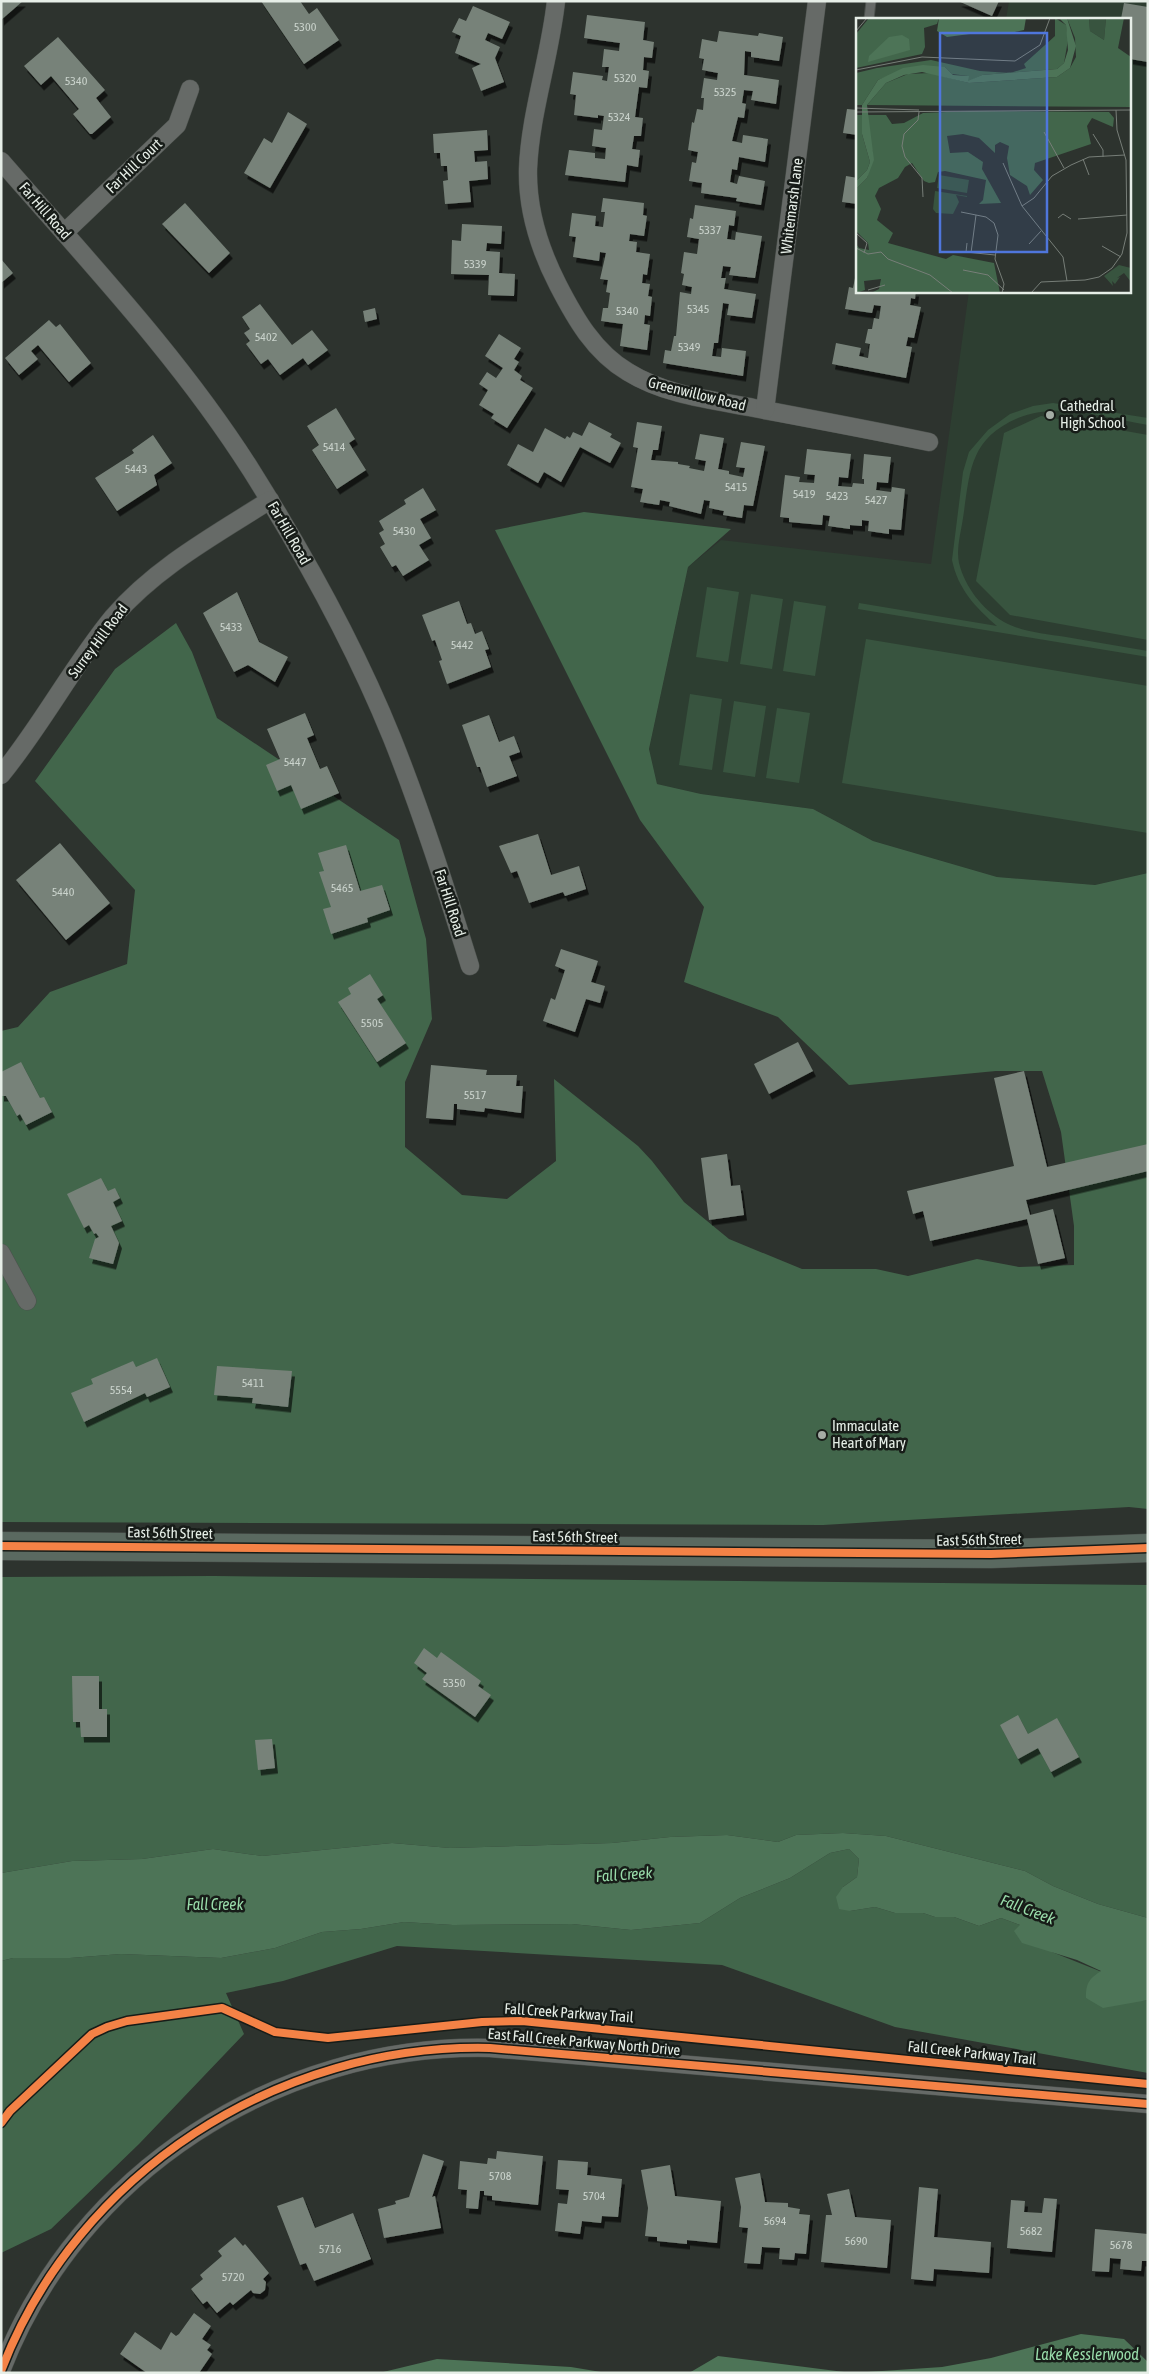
<svg xmlns="http://www.w3.org/2000/svg" width="1149" height="2374" viewBox="0 0 1149 2374" font-family="'Asap Condensed',sans-serif">
<style>
.built{fill:#2d3e31}
.green{fill:#38543f}
.forest{fill:#42664b}
.water{fill:#4d7457}
.building{fill:#778279;filter:url(#shadow)}
.lines{fill:none;stroke-linecap:round;stroke-linejoin:round}
.service-casing{stroke:#4c514d;stroke-width:11}
.minor-casing{stroke:#4c514d;stroke-width:19}
.primary-casing{stroke:#4c514d;stroke-width:29}
.service{stroke:#666a67;stroke-width:9}
.minor{stroke:#666a67;stroke-width:18}
.primary{stroke:#5a6960;stroke-width:28}
.cycleway-casing{stroke:#171c18;stroke-width:11}
.cycleway{stroke:#f48246;stroke-width:8}
.poi-dot{fill:#a5ada6;stroke:#171c18;stroke-width:2}
.labels{text-anchor:middle;stroke-width:5;stroke-linejoin:round;paint-order:stroke}
.number-label{font-size:12px;fill:#cad3cc}
.street-label{font-size:15px;fill:#e6eee7;stroke:#171c18}
.poi-label{font-size:15px;fill:#e6eee7;stroke:#171c18;text-anchor:start}
.water-label{font-size:16px;font-style:italic;fill:#99dcaa;stroke:#171c18}
.inset-road{fill:none;stroke:#777e78;stroke-width:1}
.view{fill:#4f76dc;fill-opacity:0.15;stroke:#4f76dc;stroke-width:2.5}
.inset-edge{fill:none;stroke:#e6eee7;stroke-width:2.5}
</style>
<defs>
<filter id="shadow"><feDropShadow dx="3" dy="5.5" stdDeviation="0" flood-color="#0009"/></filter>
</defs>
<rect width="100%" height="100%" fill="#2d332e"/>
<path class="built" d="M1009 1H1148V873L1095 885 997 877 873 841 813 809 701 794 657 784 649 749 688 567 721 540 931 564 969 291H1130V19H1006Z"/>
<g class="green">
<path d="M1053 403 1148 418V425C1106 418 1058 401 1018 418 969 439 970 472 963 518 961 532 956 549 959 563 965 587 982 609 1004 622 1022 632 1045 634 1066 637 1093 642 1120 646 1148 651V657L858 609 859 603 997 626C975 607 958 589 952 560L963 472 969 452 988 430 1010 414 1033 406Z"/>
<path d="M1041 416 1148 435V640L1010 615 976 581 1004 433Z"/>
<path d="M707 587 739 592 728 662 696 657Z"/>
<path d="M751 594 783 599 772 669 740 664Z"/>
<path d="M794 601 826 606 815 676 783 671Z"/>
<path d="M866 639 1148 686V833L842 783Z"/>
<path d="M690 694 722 699 712 770 679 765Z"/>
<path d="M734 701 766 706 755 777 723 772Z"/>
<path d="M777 708 810 713 799 783 766 778Z"/>
</g>
<g class="forest">
<path d="M584 512 731 529 688 567 649 749 657 784 701 794 813 809 873 841 997 877 1095 885 1148 873V1509L1129 1507 823 1525 1 1522V1031L18 1027 50 992 127 964 135 890 35 781 115 669 176 623 192 652 217 718 399 840 426 939 432 1019 405 1082V1147L462 1195 507 1199 556 1161 554 1079 638 1146 652 1161 684 1202 729 1239 802 1269H876L908 1276 977 1259 1019 1267 1074 1265V1226L1061 1132 1042 1071H996L849 1085 778 1017 684 982 704 907 640 820 495 530Z"/>
<path d="M214 1576 1148 1585V1918L1098 1904 1053 1886 1025 1871 886 1836 843 1833 796 1835 778 1842 727 1835 670 1837 612 1843 450 1848 392 1843 262 1856 213 1849 142 1859 72 1861 1 1873V1577Z"/>
<path d="M849 1849 859 1859 857 1877 843 1887 850 1911 875 1907 895 1913H923L935 1917H954L979 1926 1001 1918 1020 1925 1052 1952 1102 1972 1086 1998 1135 2001 1148 2000V2073L895 2027 722 1965 397 1946 283 1981 226 1993 244 2034 139 2144 51 2229 1 2253V1961L13 1958H70L121 1954 221 1958 275 1948 322 1932 361 1929 404 1922 453 1925 572 1924 631 1930 700 1923 740 1898 790 1878 830 1853Z"/>
</g>
<g class="water">
<path d="M843 1833 886 1836 1025 1871 1053 1886 1098 1904 1148 1918V2000L1103 2008 1086 1998C1086 1983 1089 1979 1101 1971L1077 1960 1022 1943 1014 1931 1020 1925 1001 1918 979 1926 954 1917H935L923 1913H895L875 1907 850 1911 839 1909 836 1897 843 1887 857 1877 859 1859 849 1849 830 1853 790 1878 740 1898 700 1923 631 1930 572 1924 453 1925 404 1922 361 1929 322 1932 275 1948 221 1958 121 1954 70 1958H13L1 1961V1873L72 1861 142 1859 213 1849 262 1856 392 1843 450 1848 612 1843 670 1837 727 1835 778 1842 796 1835Z"/>
<path d="M1081 2334 1124 2339 1148 2362V2373H689L718 2356 852 2373 942 2367 991 2358Z"/>
<path d="M437 2359 571 2367 607 2373H379Z"/>
</g>
<g class="building">
<path d="M1 1H23L1 20Z"/>
<path d="M261 1H300L309 14 317 8 339 40 304 64Z"/>
<path d="M958 1H999L992 16Z"/>
<path d="M1124 3 1148 7V62L1130 59V19H1121Z"/>
<path d="M473 6 510 22 502 39 488 33 485 40 500 47 495 58 504 82 481 91 472 68 481 64 455 53 461 36 452 32 459 18 466 21Z"/>
<path d="M587 15 645 22 643 40 654 42 652 58 644 57 643 70 649 71 647 88 639 87 635 117 643 118 641 136H634L632 149 640 150 638 167 627 165 625 182 565 175 569 150 595 153V158L605 159 606 148 592 146 594 129 602 130 604 116 598 115V118L574 115 576 95 570 94 573 72 603 76 602 80 607 81 609 67H602L604 49 619 51 620 43 584 38Z"/>
<path d="M719 31 758 36 759 33 783 37 779 61 751 57V52L745 51 744 75 779 80 776 104 751 100 753 91 744 90 742 103 746 104 744 118 738 117 732 141 742 143 743 135 768 139 765 162 739 157 737 170 732 169 730 182 737 184 739 176 765 181 761 205 736 201 737 198 701 193 702 183 689 181 692 162 696 163 698 152 688 150 692 122 694 123 697 109 703 110 704 98H701L704 78 717 80 718 73 702 70 704 59 699 58 702 39 717 42Z"/>
<path d="M58 37 105 90 96 98 111 117 92 134H90L73 114 79 109 51 76 41 85 24 66Z"/>
<path d="M847 109 858 110V135L843 133Z"/>
<path d="M288 112 307 124 270 188 244 173 264 138 272 143Z"/>
<path d="M487 130 488 150 474 151 475 162 487 161 488 179 469 181 471 202 445 204 443 181 448 180 447 166H441L440 153H434L433 134Z"/>
<path d="M846 176 858 178V204L842 202Z"/>
<path d="M603 198 644 203 643 215 647 216 644 236 630 234 629 241 637 242 636 252 650 254 647 275 643 274 642 283 650 284 648 296 652 297 650 316 645 315 644 324 650 325 647 350 620 346 623 324 601 321 603 308H608L610 293 606 292 608 280 600 279 606 253 600 252 599 261 573 257 576 237 569 236 572 213 596 216 595 226 603 227 605 212H601Z"/>
<path d="M185 203 230 253 209 273 162 224Z"/>
<path d="M695 205 736 211 734 226 729 225 727 239 735 240 736 232 762 236 755 278 729 275 731 267 723 266 721 278H726L724 289 756 294 752 318 727 315 729 304 723 303 718 343H714L712 356 721 357 722 348 746 351 743 376 663 363 665 350 671 351 674 336H676L680 292 691 294 692 287 682 285 684 274 681 273 684 252 697 254 699 239 687 237 690 218 693 219Z"/>
<path d="M462 224 502 226 501 244 487 243 486 251 500 252 499 273 515 274 514 296 488 295 489 275 451 274 452 240 461 241Z"/>
<path d="M1 259 13 273 1 283Z"/>
<path d="M857 268 858 291H916L915 299 911 298 910 305 921 307 914 338 908 337 906 346 912 347 906 378 832 364 836 343 861 348 859 356 868 358 870 344 865 343 868 329H872L874 318 879 319 881 306 874 305 872 313 845 309 849 287 853 288Z"/>
<path d="M260 304 292 345 312 330 328 350 308 365 303 358 280 375 268 359 261 364 246 344 250 341 244 333 250 329 242 317Z"/>
<path d="M375 308 377 319 365 322 363 311Z"/>
<path d="M49 320 56 327 60 324 91 363 69 382 38 345 31 351 38 359 19 375 5 358Z"/>
<path d="M499 334 521 348 514 359 519 362 514 370 522 376 520 380 533 388 507 428 491 418 494 414 479 405 488 390 479 384 487 372 496 378 503 368 485 356Z"/>
<path d="M336 408 355 439 349 443 366 470 337 489 312 450 319 445 307 426Z"/>
<path d="M589 422 612 434 610 437 621 443 610 463 580 447 561 482 544 472 538 483 507 465 518 444 533 452 545 428 565 439 567 436 570 438 573 432 582 436Z"/>
<path d="M637 422 662 426 658 450H653L651 460 678 462V464L690 466 689 468 704 471 706 461 695 459 700 434 724 438 718 469 729 471V474L743 477 745 468 736 467 741 442 765 446 753 506 744 505 742 518 723 515 724 511 709 508 710 501 704 500 701 514 669 506 670 502 660 500 659 505 640 502 643 489 631 487 638 448 633 447Z"/>
<path d="M153 435 172 463 154 475 157 485 117 511 95 478 134 453 132 450Z"/>
<path d="M807 449 851 454 848 478 839 477 838 486 852 487 853 483 864 484V479H862L864 454 891 457 888 483 877 482 876 490 891 492 892 487 905 489 901 530 889 529V534L868 531 869 521 862 520V526L850 525V529L828 526 830 516 823 515 822 525 789 522V518L780 517 785 475 800 477 799 482 814 483 815 475 804 474Z"/>
<path d="M423 488 436 510 420 519 431 538 419 545 429 560 403 576 396 565 392 567 380 547 385 544 379 533 384 530 379 521 406 504 404 500Z"/>
<path d="M237 592 259 642 288 657 275 682 248 665 234 672 203 613Z"/>
<path d="M459 601 467 624 471 623 475 634 482 631 489 649 485 650 491 667 447 684 439 661 442 660 435 640 432 641 422 615Z"/>
<path d="M305 713 314 735 307 738 320 769 327 766 339 793 301 809 291 785 277 791 266 765 280 759 267 729Z"/>
<path d="M489 715 499 742 514 736 520 752 509 756 517 776 487 787 480 767H477L462 725Z"/>
<path d="M538 834 551 875 579 866 586 889 565 896 563 892 529 903 517 871 511 873 499 846Z"/>
<path d="M60 843 110 903 66 940 16 880Z"/>
<path d="M346 845 360 891 382 885 390 910 367 918 368 922 331 934 323 909 331 907 319 872 324 871 318 853Z"/>
<path d="M561 949 598 961 591 982 605 986 600 1003 586 999 575 1032 543 1021 551 998 555 1000 565 970 555 966Z"/>
<path d="M370 974 383 995 377 999 406 1043 377 1062 338 1002 351 994 348 988Z"/>
<path d="M798 1042 813 1071 769 1094 754 1064Z"/>
<path d="M21 1062 40 1098 44 1097 52 1112 26 1125 20 1114 17 1116 6 1096H1V1072Z"/>
<path d="M431 1065 487 1070 486 1075H517L516 1086H523L521 1113 485 1108 484 1112 457 1109V1104H454L453 1120 426 1118Z"/>
<path d="M1024 1071 1047 1167 1148 1144V1171L1026 1200 1030 1215 1053 1209 1065 1258 1038 1264 1027 1219 930 1241 923 1211 913 1214 907 1191 1014 1166 994 1078Z"/>
<path d="M727 1154 731 1186 740 1185 744 1215 709 1220 701 1158Z"/>
<path d="M101 1178 108 1191 115 1188 120 1198 113 1202 122 1221 111 1226 119 1243 113 1264 89 1258 95 1239 99 1237 96 1233 94 1234 89 1225 84 1228 67 1194Z"/>
<path d="M157 1358 170 1387 147 1397 145 1393 84 1422 71 1393 93 1384 91 1379 133 1361 136 1367Z"/>
<path d="M217 1366 292 1371 288 1407 252 1403 253 1398 214 1395Z"/>
<path d="M424 1648 437 1658 441 1652 481 1681 478 1686 491 1695 475 1717 422 1679 427 1673 414 1663Z"/>
<path d="M72 1676H99V1709H107V1737H81L80 1722H73Z"/>
<path d="M1018 1715 1028 1734 1057 1718 1079 1757 1051 1772 1038 1748 1018 1759 1000 1725Z"/>
<path d="M272 1739 275 1768 258 1770 255 1740Z"/>
<path d="M497 2151 543 2156 538 2205 492 2200V2196L484 2195V2191H480L478 2209 466 2208 467 2190 458 2189 460 2161 487 2164 488 2158 496 2159Z"/>
<path d="M423 2154 444 2161 432 2197 435 2196 441 2228 384 2238 378 2209 396 2204 395 2201 409 2197Z"/>
<path d="M558 2160 588 2162 587 2175 622 2179 618 2217 602 2216 601 2223 582 2221 580 2234 555 2231 558 2203 567 2204 569 2190 556 2189Z"/>
<path d="M670 2165 675 2196 721 2201 717 2243 687 2240V2244L657 2241V2237L645 2236 648 2208 641 2170Z"/>
<path d="M760 2173 765 2202 788 2203V2207L800 2209 799 2214 810 2215 806 2254 795 2253 794 2260 779 2259 780 2248 762 2247 760 2264 744 2263 748 2228 739 2227 741 2207 735 2178Z"/>
<path d="M919 2187 938 2189 934 2237 991 2242 989 2273 934 2269 933 2281 911 2279Z"/>
<path d="M849 2189 855 2217 891 2220 887 2268 821 2262 826 2215H832L827 2194Z"/>
<path d="M303 2197 315 2228 353 2213 371 2259 314 2281 306 2263 300 2265 277 2206Z"/>
<path d="M1044 2198 1057 2199 1052 2252 1007 2248 1011 2200 1025 2201 1024 2212 1042 2213Z"/>
<path d="M1095 2229 1148 2234V2261H1142L1141 2271 1120 2269 1121 2259 1110 2258 1109 2272 1092 2271Z"/>
<path d="M235 2237 243 2246 245 2244 269 2273 263 2279 266 2282 265 2290 260 2294 253 2293 251 2290 233 2305 230 2302 217 2313 207 2301 203 2304 191 2289 203 2279 200 2275 222 2256 218 2251Z"/>
<path d="M194 2313 211 2326 202 2339 211 2345 207 2350 212 2354 199 2373H147L120 2354 135 2332 161 2350 171 2332 176 2336 179 2334Z"/>
</g>
<g class="lines">
<g class="service-casing">
<path id="service" d="M869 19 871 1"/>
</g>
<g class="minor-casing">
<g id="minor">
<path d="M556 1C550 57 530 114 528 169 527 211 539 248 558 285 575 318 594 352 628 372 665 395 712 400 754 408 812 419 871 430 929 442"/>
<path d="M1 161C88 261 180 358 251 470 305 556 354 644 392 738 422 813 446 889 470 966"/>
<path d="M64 233 177 125 190 89"/>
<path d="M765 410 817 1"/>
<path d="M1 775C42 725 72 667 113 617 156 567 215 535 270 500"/>
<path d="M1 1253 27 1301"/>
<path d="M1 2371C77 2172 279 2043 490 2048L1148 2104"/>
</g>
</g>
<g class="primary-casing">
<path id="primary" d="M1 1546 991 1554 1148 1548"/>
</g>
<use href="#service" class="service"/>
<use href="#minor" class="minor"/>
<use href="#primary" class="primary"/>
<g class="cycleway-casing">
<g id="cycleway">
<path d="M1 1546 991 1554 1148 1548"/>
<path d="M1 2123 10 2111 92 2034 107 2027 127 2021 222 2008 275 2032 328 2038 482 2022 522 2021 1148 2084"/>
<path d="M1 2371C77 2172 279 2043 490 2048L1148 2104"/>
</g>
</g>
<use href="#cycleway" class="cycleway"/>
</g>
<g class="poi-dot">
<circle cx="1050" cy="415" r="5"/>
<circle cx="822" cy="1435" r="5"/>
</g>
<g class="labels">
<g class="number-label">
<text x="305" y="31">5300</text>
<text x="625" y="82">5320</text>
<text x="76" y="85">5340</text>
<text x="725" y="96">5325</text>
<text x="619" y="121">5324</text>
<text x="710" y="234">5337</text>
<text x="475" y="268">5339</text>
<text x="698" y="313">5345</text>
<text x="627" y="315">5340</text>
<text x="266" y="341">5402</text>
<text x="689" y="351">5349</text>
<text x="334" y="451">5414</text>
<text x="136" y="473">5443</text>
<text x="736" y="491">5415</text>
<text x="804" y="498">5419</text>
<text x="837" y="500">5423</text>
<text x="876" y="504">5427</text>
<text x="404" y="535">5430</text>
<text x="231" y="631">5433</text>
<text x="462" y="649">5442</text>
<text x="295" y="766">5447</text>
<text x="342" y="892">5465</text>
<text x="63" y="896">5440</text>
<text x="372" y="1027">5505</text>
<text x="475" y="1099">5517</text>
<text x="253" y="1387">5411</text>
<text x="121" y="1394">5554</text>
<text x="454" y="1687">5350</text>
<text x="500" y="2180">5708</text>
<text x="594" y="2200">5704</text>
<text x="775" y="2225">5694</text>
<text x="1031" y="2235">5682</text>
<text x="856" y="2245">5690</text>
<text x="1121" y="2249">5678</text>
<text x="330" y="2253">5716</text>
<text x="233" y="2281">5720</text>
</g>
<g class="street-label">
<text transform="translate(134 166) rotate(-44)" y="5">Far Hill Court</text>
<text transform="translate(792 206) rotate(-83)" y="5">Whitemarsh Lane</text>
<text transform="translate(45 211) rotate(49)" y="5">Far Hill Road</text>
<text transform="translate(697 394) rotate(14)" y="5">Greenwillow Road</text>
<text transform="translate(289 533) rotate(60)" y="5">Far Hill Road</text>
<text transform="translate(98 641) rotate(-53)" y="5">Surrey Hill Road</text>
<text transform="translate(450 903) rotate(72)" y="5">Far Hill Road</text>
<text transform="translate(170 1533) rotate(1)" y="5">East 56th Street</text>
<text transform="translate(575 1537) rotate(1)" y="5">East 56th Street</text>
<text transform="translate(979 1540) rotate(-1)" y="5">East 56th Street</text>
<text transform="translate(569 2013) rotate(4)" y="5">Fall Creek Parkway Trail</text>
<text transform="translate(584 2042) rotate(5)" y="5">East Fall Creek Parkway North Drive</text>
<text transform="translate(972 2053) rotate(6)" y="5">Fall Creek Parkway Trail</text>
</g>
<g class="poi-label">
<text x="1060" y="411">Cathedral<tspan x="1060" dy="17">High School</tspan></text>
<text x="832" y="1431">Immaculate<tspan x="832" dy="17">Heart of Mary</tspan></text>
</g>
<g class="water-label">
<text transform="translate(624 1874) rotate(-4)" y="6">Fall Creek</text>
<text x="215" y="1910">Fall Creek</text>
<text transform="translate(1028 1909) rotate(21)" y="6">Fall Creek</text>
<text x="1087" y="2360">Lake Kesslerwood</text>
</g>
</g>
<g transform="translate(856 18)">
<rect width="275" height="275" fill="#2d332e"/>
<path d="M233 0H250L248 22 234 13ZM83 157 113 162 111 175 81 170ZM79 173 111 178V179L100 177 103 184 97 196 80 195 77 191ZM263 247 275 250V264L268 255 261 260 264 259 259 266 256 263 257 268 248 258Z" fill="#38543f"/>
<path d="M13 0H83L81 6 68 10 69 29 66 36 0 50V16ZM199 0 210 7 212 22 208 45 201 51 126 57 112 64V58L96 56 89 49H56L22 62 6 87H0V55L21 50 75 42 124 53 154 55 170 50 168 46 199 18ZM211 0H233L234 13 248 22 250 0H268L262 30 275 39V89L11 87 30 65 52 56 74 55 113 65 201 59 214 50 220 39 219 20ZM115 93 253 94 258 100 257 109 236 100 231 108 235 126 179 145 178 152 187 162 174 177 171 168 154 157 151 140 153 128 144 124 139 127V135L123 120 107 116 91 118 94 135 112 134 127 144 126 151 145 185 123 186 127 182 130 162 89 153 82 154 79 164 73 165 68 163 56 145 49 149 42 160 23 170 19 178 25 191 21 202 37 215 32 225 90 241 97 237 138 245 144 275H15L23 271 25 261 8 263 9 272 0 275V226L3 230 13 232 12 225 1 214 0 207V171L11 160 17 137 10 97H30L36 106 48 105 67 95ZM0 97H7L6 116 14 144 11 152 0 163Z" fill="#42664b"/>
<path d="M83 0H170L168 12 150 16 129 14 91 19 81 13ZM203 0H211L220 28 214 50 201 59 113 65 66 54 48 57 30 65 11 87 18 142 11 160 0 171V163L11 152 14 144 6 116V87L22 62 47 50 67 47 89 49 97 57 113 58 112 63 126 57 201 51 208 45 212 32 210 7ZM46 17 53 21 54 32 12 44 13 38 33 19Z" fill="#4d7457"/>
<path class="inset-road" d="M0 13 11 0M0 52 66 39 159 43 184 27 194 0M0 90 63 92M0 94 275 92M63 94 62 102 48 116 46 128 49 139 66 160 67 179M188 114 208 150M237 116 247 132V139M227 141 233 157M147 145 166 188 207 239 211 263M166 188 178 180 196 158 215 147 233 139 269 137M105 194 130 199 138 205 142 217 139 241 148 266 146 275M202 200 207 196 215 201M222 201 271 197M0 215 11 225 8 235M111 225 110 234 139 237M173 226 185 213M246 228 265 239M0 230 12 236 25 234 32 241 74 257 97 275M115 235 120 197M107 252 132 257 148 272M12 272 29 267M175 275 185 264 229 262 243 259 256 250 266 236 271 215 270 142 261 112 260 92"/>
<path class="view" d="M84 15H191V234H84Z"/>
<rect width="275" height="275" class="inset-edge"/>
</g>
<rect width="1149" height="2374" fill="none" stroke="#e6eee7" stroke-width="5"/>
</svg>
